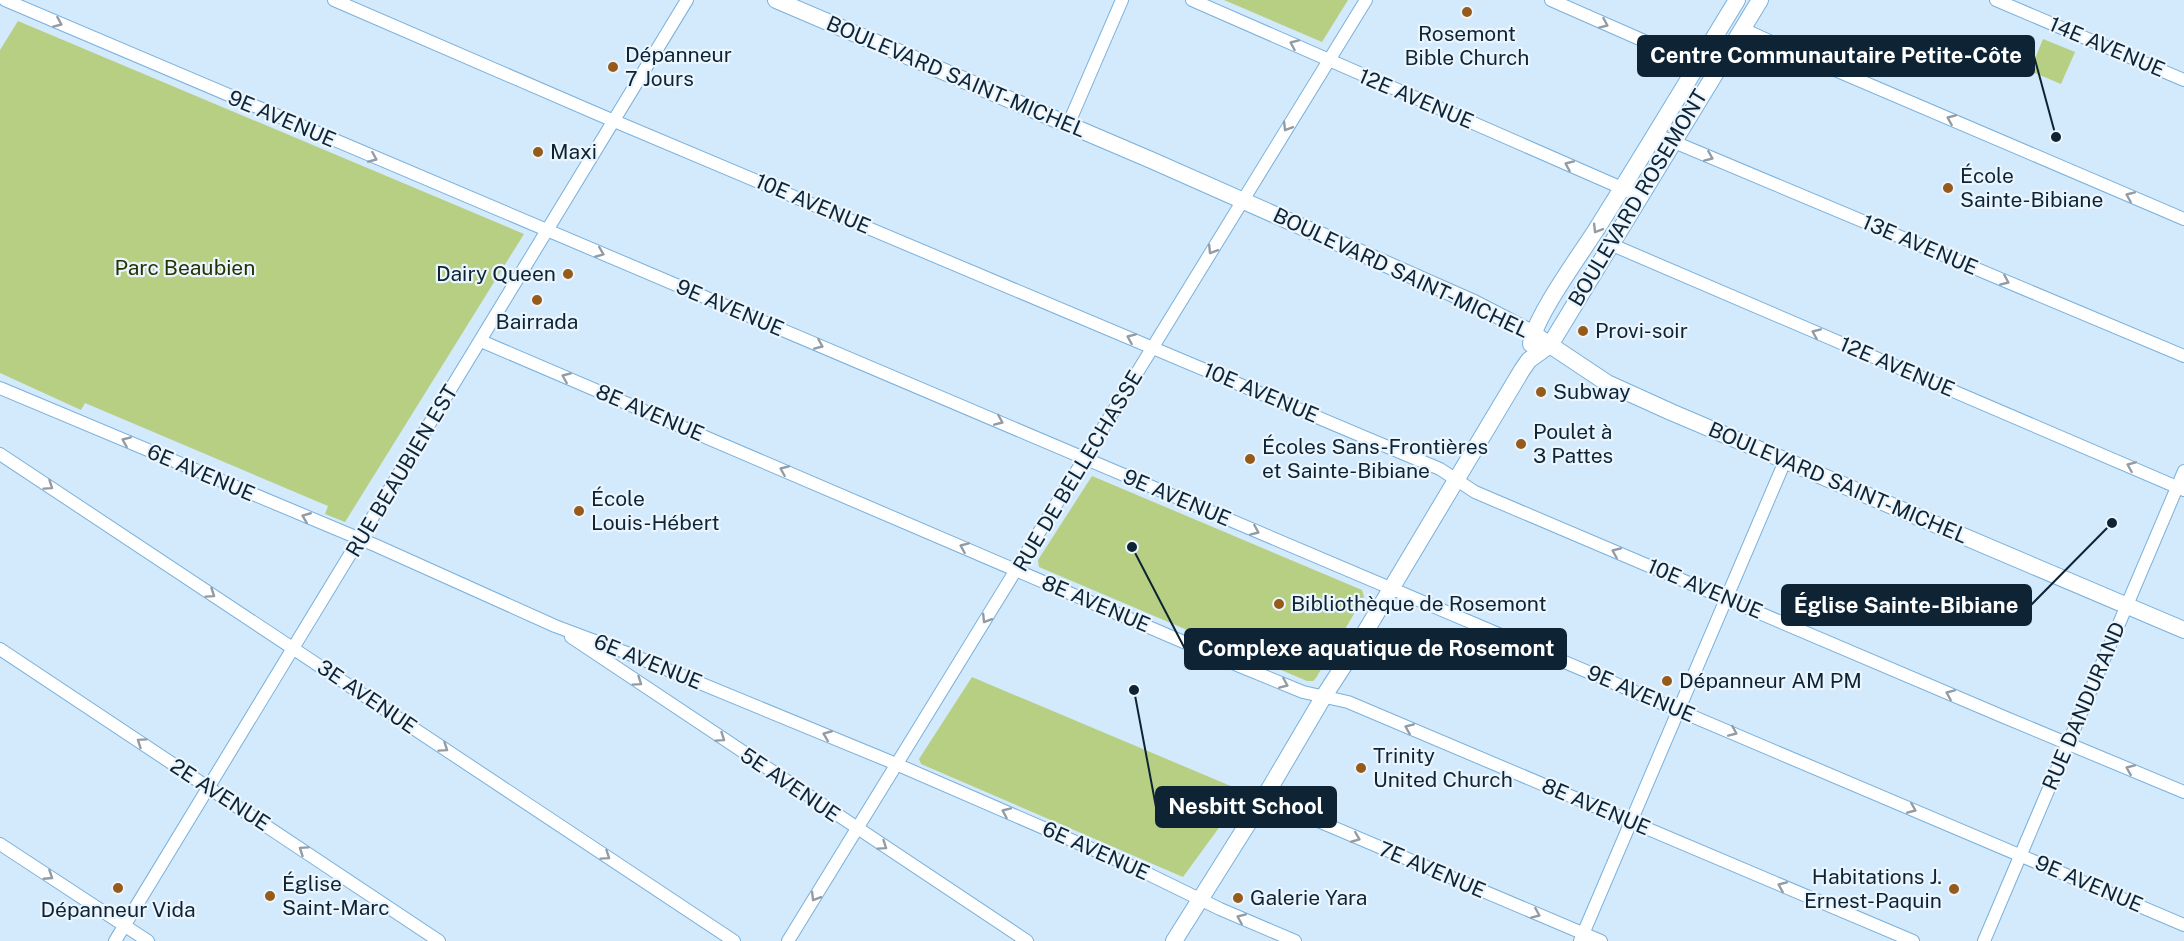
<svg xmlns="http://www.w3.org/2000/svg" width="2184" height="941" viewBox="0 0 2184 941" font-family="'Public Sans',sans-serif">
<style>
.green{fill:#b7cf83}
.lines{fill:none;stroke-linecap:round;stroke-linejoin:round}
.minor-casing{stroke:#79b1dc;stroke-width:14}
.major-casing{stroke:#79b1dc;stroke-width:18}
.minor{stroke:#fff;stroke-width:12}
.major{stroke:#fff;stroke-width:16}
.oneway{stroke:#939ca4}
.poi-dot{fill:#965b1b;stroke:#eaf5fe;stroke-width:2}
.labels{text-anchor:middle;stroke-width:4.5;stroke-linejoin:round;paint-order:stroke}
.poi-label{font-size:21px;fill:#0e2435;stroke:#eaf5fe;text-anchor:start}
.street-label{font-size:21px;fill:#0e2435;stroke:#eaf5fe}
.park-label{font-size:21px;fill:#263202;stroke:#eaf5fe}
.leader{fill:none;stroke:#0e2435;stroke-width:2}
.callout-dot{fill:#0e2435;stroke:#eaf5fe;stroke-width:2}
.callout{fill:#0e2435;stroke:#0e2435;stroke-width:2}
.callout-label{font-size:22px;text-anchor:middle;font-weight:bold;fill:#fff}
</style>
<rect width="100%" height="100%" fill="#d3e9fc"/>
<g class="green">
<path d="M1224 0H1348L1322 42Z"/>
<path d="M18 21 524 234 345 522 325 514 328 506 85 403 81 410 0 373V50Z"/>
<path d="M2043 39 2075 52 2061 84 2030 71Z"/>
<path d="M1092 476 1362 590 1364 597 1316 678 1313 681H1307L1039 567 1038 560Z"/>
<path d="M972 677 1245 792 1183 877 921 764 919 759Z"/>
</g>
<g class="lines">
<g class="minor-casing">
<g id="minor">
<path d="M5 0 2184 925"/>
<path d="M334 0 600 115 1440 469 1475 492 2004 717 2184 792"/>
<path d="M1192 0 1640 196"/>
<path d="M1551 0 1683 58 1716 71"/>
<path d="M1996 0 2184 80"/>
<path d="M1743 29 1800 55 2184 219"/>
<path d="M1068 125 1122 0"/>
<path d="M1655 134 2184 356"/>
<path d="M1610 244 2184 490"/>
<path d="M481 341 1242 667 1303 692 1348 702 1913 941"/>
<path d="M0 388 377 546 555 626 627 653 889 761 1138 869 1220 909 1295 941"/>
<path d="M0 454 734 941"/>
<path d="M571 637 1027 941"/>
<path d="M0 649 439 941"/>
<path d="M1264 798 1601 941"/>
<path d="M0 844 148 941"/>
<path d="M115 941 687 0"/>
<path d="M788 941 1366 0"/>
<path d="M1580 941 1785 461"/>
<path d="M1984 941 2184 471"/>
</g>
</g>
<g class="major-casing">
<g id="major">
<path d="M776 0 1151 160 1474 303 1532 333 1607 383 1671 412 2184 630"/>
<path d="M1531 344C1534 318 1580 255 1596 230 1644 154 1690 77 1737 0"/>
<path d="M1174 941 1264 798 1324 696 1361 639 1522 370 1529 360 1550 345 1760 0"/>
</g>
</g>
<use href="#minor" class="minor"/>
<use href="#major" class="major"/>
</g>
<defs><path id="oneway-chevron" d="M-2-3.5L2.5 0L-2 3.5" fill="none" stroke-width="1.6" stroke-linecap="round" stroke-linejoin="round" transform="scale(1.5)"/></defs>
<g class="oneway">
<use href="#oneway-chevron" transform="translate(58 23) rotate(23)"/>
<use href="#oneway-chevron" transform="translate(1604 24) rotate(24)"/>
<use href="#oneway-chevron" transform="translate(1294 44) rotate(-156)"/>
<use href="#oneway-chevron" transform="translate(1951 119) rotate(-157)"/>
<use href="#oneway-chevron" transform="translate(1287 127) rotate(121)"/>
<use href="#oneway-chevron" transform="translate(1709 157) rotate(23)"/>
<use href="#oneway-chevron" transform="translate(373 158) rotate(23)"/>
<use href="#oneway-chevron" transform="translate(1569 165) rotate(-156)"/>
<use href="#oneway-chevron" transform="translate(2130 196) rotate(-157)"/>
<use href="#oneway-chevron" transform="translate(1597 229) rotate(122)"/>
<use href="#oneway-chevron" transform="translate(1212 250) rotate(122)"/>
<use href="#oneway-chevron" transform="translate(600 253) rotate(22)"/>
<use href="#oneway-chevron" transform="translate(2005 281) rotate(23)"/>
<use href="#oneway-chevron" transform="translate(1816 333) rotate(-157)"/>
<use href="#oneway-chevron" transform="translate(1131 338) rotate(-157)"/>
<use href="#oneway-chevron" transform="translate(819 345) rotate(23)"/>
<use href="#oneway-chevron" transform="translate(566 377) rotate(-157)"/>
<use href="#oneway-chevron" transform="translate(999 421) rotate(23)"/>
<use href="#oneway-chevron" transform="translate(126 441) rotate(-157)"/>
<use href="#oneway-chevron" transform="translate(2131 466) rotate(-157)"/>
<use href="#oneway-chevron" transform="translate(784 470) rotate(-157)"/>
<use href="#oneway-chevron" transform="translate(49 486) rotate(34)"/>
<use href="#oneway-chevron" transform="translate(306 517) rotate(-158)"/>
<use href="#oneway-chevron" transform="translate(1255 531) rotate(23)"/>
<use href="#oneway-chevron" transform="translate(964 547) rotate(-157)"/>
<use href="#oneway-chevron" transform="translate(1616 552) rotate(-157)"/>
<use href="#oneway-chevron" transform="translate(211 594) rotate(34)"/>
<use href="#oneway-chevron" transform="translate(986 619) rotate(122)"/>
<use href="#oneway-chevron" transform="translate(638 682) rotate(34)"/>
<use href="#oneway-chevron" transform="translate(1284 684) rotate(23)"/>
<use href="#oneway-chevron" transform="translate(1950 694) rotate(-157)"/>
<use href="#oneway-chevron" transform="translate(1409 728) rotate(-157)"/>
<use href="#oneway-chevron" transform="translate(1733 732) rotate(23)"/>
<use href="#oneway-chevron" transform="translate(827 735) rotate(-158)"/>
<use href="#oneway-chevron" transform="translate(721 738) rotate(34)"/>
<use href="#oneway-chevron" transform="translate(141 742) rotate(-146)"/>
<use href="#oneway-chevron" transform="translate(444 748) rotate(34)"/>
<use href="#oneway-chevron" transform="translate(2130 769) rotate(-157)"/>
<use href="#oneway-chevron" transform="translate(1912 809) rotate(23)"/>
<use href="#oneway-chevron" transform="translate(1006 812) rotate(-156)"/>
<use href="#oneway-chevron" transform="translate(1356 838) rotate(22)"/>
<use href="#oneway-chevron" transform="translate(883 846) rotate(34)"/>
<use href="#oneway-chevron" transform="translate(303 850) rotate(-146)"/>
<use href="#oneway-chevron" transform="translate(606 856) rotate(34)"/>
<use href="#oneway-chevron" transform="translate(49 876) rotate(33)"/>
<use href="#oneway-chevron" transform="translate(1782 886) rotate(-157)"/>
<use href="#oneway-chevron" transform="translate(815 897) rotate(121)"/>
<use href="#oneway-chevron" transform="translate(1536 914) rotate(23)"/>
<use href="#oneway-chevron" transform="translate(1241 918) rotate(-157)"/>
</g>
<g class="poi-dot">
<circle cx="1467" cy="12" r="6"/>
<circle cx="613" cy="67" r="6"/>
<circle cx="538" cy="152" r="6"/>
<circle cx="1948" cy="188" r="6"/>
<circle cx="568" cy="274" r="6"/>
<circle cx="537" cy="300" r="6"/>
<circle cx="1583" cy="331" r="6"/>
<circle cx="1541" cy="392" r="6"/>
<circle cx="1521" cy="444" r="6"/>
<circle cx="1250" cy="459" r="6"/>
<circle cx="579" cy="511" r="6"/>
<circle cx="1279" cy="604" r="6"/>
<circle cx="1667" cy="681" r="6"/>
<circle cx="1361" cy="768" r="6"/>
<circle cx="118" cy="888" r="6"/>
<circle cx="1954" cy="889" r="6"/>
<circle cx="270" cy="896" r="6"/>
<circle cx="1238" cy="898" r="6"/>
</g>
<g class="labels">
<g class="poi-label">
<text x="1467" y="41" text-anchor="middle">Rosemont<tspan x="1467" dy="24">Bible Church</tspan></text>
<text x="625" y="62">Dépanneur<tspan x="625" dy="24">7 Jours</tspan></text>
<text x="550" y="159">Maxi</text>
<text x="1960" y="183">École<tspan x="1960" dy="24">Sainte-Bibiane</tspan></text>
<text x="556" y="281" text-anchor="end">Dairy Queen</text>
<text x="537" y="329" text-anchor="middle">Bairrada</text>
<text x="1595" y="338">Provi-soir</text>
<text x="1553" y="399">Subway</text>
<text x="1533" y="439">Poulet à<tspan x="1533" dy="24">3 Pattes</tspan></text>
<text x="1262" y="454">Écoles Sans-Frontières<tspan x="1262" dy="24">et Sainte-Bibiane</tspan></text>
<text x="591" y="506">École<tspan x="591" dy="24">Louis-Hébert</tspan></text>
<text x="1291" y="611">Bibliothèque de Rosemont</text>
<text x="1679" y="688">Dépanneur AM PM</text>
<text x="1373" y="763">Trinity<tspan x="1373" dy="24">United Church</tspan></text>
<text x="1942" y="884" text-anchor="end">Habitations J.<tspan x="1942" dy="24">Ernest-Paquin</tspan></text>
<text x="282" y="891">Église<tspan x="282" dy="24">Saint-Marc</tspan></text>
<text x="1250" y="905">Galerie Yara</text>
<text x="118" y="917" text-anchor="middle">Dépanneur Vida</text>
</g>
<g class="street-label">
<text transform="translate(2107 47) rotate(23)" y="7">14E AVENUE</text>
<text transform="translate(956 77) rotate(23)" y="7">BOULEVARD SAINT-MICHEL</text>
<text transform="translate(1416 99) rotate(23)" y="7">12E AVENUE</text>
<text transform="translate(282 119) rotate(23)" y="7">9E AVENUE</text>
<text transform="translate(1638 198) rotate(-59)" y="7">BOULEVARD ROSEMONT</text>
<text transform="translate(813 204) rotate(23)" y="7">10E AVENUE</text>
<text transform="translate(1920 245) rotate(23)" y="7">13E AVENUE</text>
<text transform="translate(1401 273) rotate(25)" y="7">BOULEVARD SAINT-MICHEL</text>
<text transform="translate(730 308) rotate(23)" y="7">9E AVENUE</text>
<text transform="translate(1897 367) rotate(23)" y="7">12E AVENUE</text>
<text transform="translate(1261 393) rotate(23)" y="7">10E AVENUE</text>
<text transform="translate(650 413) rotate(23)" y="7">8E AVENUE</text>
<text transform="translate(402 471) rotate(-59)" y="7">RUE BEAUBIEN EST</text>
<text transform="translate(1078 471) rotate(-59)" y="7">RUE DE BELLECHASSE</text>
<text transform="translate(201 473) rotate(23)" y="7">6E AVENUE</text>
<text transform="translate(1838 483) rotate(23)" y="7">BOULEVARD SAINT-MICHEL</text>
<text transform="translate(1177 498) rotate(23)" y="7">9E AVENUE</text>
<text transform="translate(1705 589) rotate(23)" y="7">10E AVENUE</text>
<text transform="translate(1096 604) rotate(23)" y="7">8E AVENUE</text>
<text transform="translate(648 662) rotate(22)" y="7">6E AVENUE</text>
<text transform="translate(1641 694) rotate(23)" y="7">9E AVENUE</text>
<text transform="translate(367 697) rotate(34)" y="7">3E AVENUE</text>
<text transform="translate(2084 706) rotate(-67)" y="7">RUE DANDURAND</text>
<text transform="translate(790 785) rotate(34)" y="7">5E AVENUE</text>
<text transform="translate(220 795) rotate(33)" y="7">2E AVENUE</text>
<text transform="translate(1596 807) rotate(23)" y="7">8E AVENUE</text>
<text transform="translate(1096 851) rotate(24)" y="7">6E AVENUE</text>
<text transform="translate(1432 870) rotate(23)" y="7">7E AVENUE</text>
<text transform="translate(2089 884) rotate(23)" y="7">9E AVENUE</text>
</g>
<g class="park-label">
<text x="185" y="275">Parc Beaubien</text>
</g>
</g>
<path class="leader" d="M2056 137L2034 56M2112 523L2031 605M1132 547L1185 649M1134 690L1156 807"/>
<g class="callout-dot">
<circle cx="2056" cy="137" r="6"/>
<circle cx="2112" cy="523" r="6"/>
<circle cx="1132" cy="547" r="6"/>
<circle cx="1134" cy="690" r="6"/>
</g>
<g class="callout">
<rect x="1638" y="36" width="396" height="40" rx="6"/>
<rect x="1782" y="585" width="249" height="40" rx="6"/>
<rect x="1185" y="629" width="381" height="40" rx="6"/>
<rect x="1156" y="787" width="180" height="40" rx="6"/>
</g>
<g class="callout-label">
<text x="1836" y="63">Centre Communautaire Petite-Côte</text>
<text x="1906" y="613">Église Sainte-Bibiane</text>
<text x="1376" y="656">Complexe aquatique de Rosemont</text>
<text x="1246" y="814">Nesbitt School</text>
</g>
</svg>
